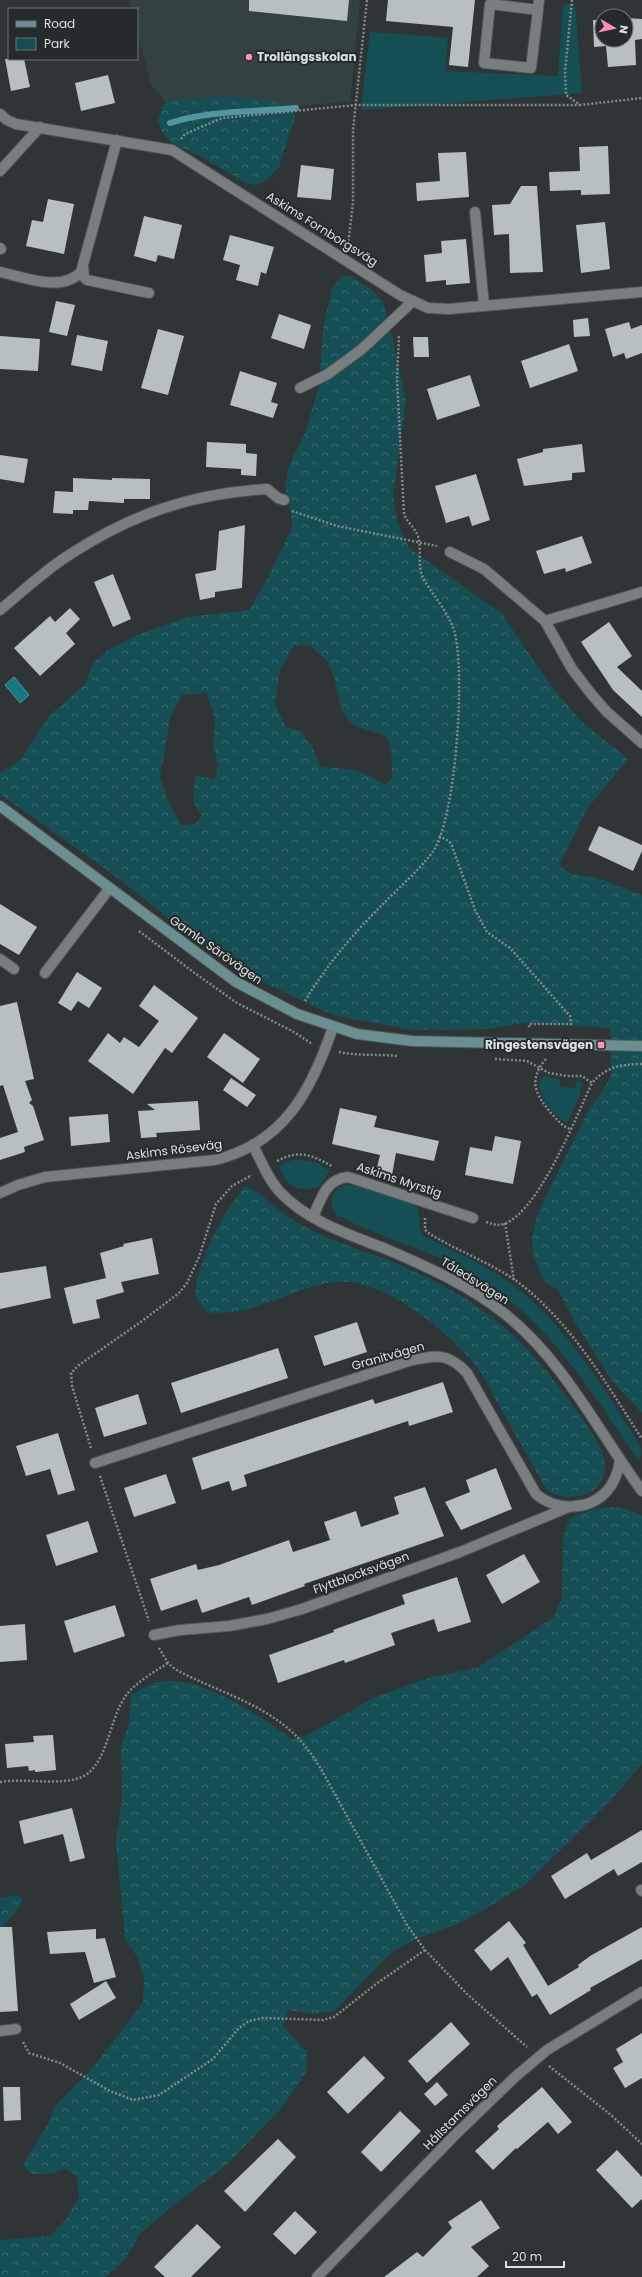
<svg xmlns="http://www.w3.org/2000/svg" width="642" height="2277" viewBox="0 0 642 2277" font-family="Poppins,sans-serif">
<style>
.built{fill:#334142}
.green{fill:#154f54}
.forest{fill:url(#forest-crowns);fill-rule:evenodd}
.water{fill:#187880;stroke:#53979d}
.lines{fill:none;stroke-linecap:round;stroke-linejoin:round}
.stream{stroke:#53979d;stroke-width:6}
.building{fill:#b8bfc0}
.lane-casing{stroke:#4e5454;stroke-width:12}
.street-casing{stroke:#4e5454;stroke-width:12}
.secondary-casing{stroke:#4e5454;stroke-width:12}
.path{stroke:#84898a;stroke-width:2.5;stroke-dasharray:2 2;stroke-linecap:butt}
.lane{stroke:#787e7f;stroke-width:10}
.street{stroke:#787e7f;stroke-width:10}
.secondary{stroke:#6a8e92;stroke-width:10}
.poi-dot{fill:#fd8ebe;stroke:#252b2c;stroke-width:1.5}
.labels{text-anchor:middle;stroke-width:4;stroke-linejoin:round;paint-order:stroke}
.poi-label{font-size:12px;font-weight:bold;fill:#dde0e1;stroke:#252b2c;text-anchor:start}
.street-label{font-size:12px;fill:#dde0e1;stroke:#252b2c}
</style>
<defs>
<pattern id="forest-crowns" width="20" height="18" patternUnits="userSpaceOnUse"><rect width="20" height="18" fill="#154f54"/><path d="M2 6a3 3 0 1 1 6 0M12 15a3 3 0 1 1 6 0" fill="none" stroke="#37686c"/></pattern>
</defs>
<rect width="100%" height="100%" fill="#2f3536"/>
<path class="built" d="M129 0H360L350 101 239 112H194L165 101 151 85 137 30V9H132Z"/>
<g class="green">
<path d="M575 3 582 93 361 110 370 32 448 38 445 71 558 76 563 5Z"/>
<path d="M544 1076 560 1080V1087L575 1088 577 1080 582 1083 579 1098 567 1123C554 1116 536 1095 540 1080Z"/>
<path d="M295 1159 316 1162 329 1170V1172L320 1186C298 1194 286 1187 279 1165Z"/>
<path d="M345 1185C372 1186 394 1197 418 1207L420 1230 423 1236C453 1251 486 1265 513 1285 567 1326 604 1388 639 1444 642 1450 642 1455 638 1460 588 1387 545 1314 465 1270 423 1248 377 1236 337 1215 328 1204 331 1189 345 1185Z"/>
</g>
<g class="forest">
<path d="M223 96 259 99 294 106 295 117 279 167 267 180 256 185 246 183 198 155 173 144 162 133 158 121 165 101Z"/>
<path d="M342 276 353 277 372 290 383 301 390 327 406 400 393 495 398 524 409 548 502 614 552 687 582 722 628 759 587 809 559 865 569 873 601 879 642 895V1413L613 1382 574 1321 558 1290 544 1280 534 1259 532 1239 537 1215 587 1113 611 1077 610 1028 524 1023 490 1029 412 1030 333 1015 265 983 197 941 122 881 0 794V773L21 759 49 716 85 684 93 663 107 651 135 636 187 617 249 610 265 583 293 526 285 484 290 464 306 431 319 386 323 329 332 288ZM310 645C315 651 324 657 328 663 339 680 335 704 349 721 357 730 384 731 387 739 393 750 392 766 392 778L385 785C365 770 346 768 321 767L313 748 301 731 286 727 275 704 280 670 294 646ZM207 693 215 719 213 745 218 765 215 780 195 775 193 801 202 816 195 824 181 825 167 799 160 776 171 715 183 695Z"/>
<path d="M245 1186C259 1191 267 1201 279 1210 287 1217 298 1223 307 1228 340 1245 377 1254 411 1270 493 1306 535 1350 585 1423 598 1442 616 1466 597 1487 586 1500 559 1499 547 1490 531 1462 515 1434 499 1406 492 1393 486 1380 478 1369 453 1334 383 1278 338 1282 293 1285 253 1319 207 1312L195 1296C196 1264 224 1211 245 1186Z"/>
<path d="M605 1507 624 1508 642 1515V1764L609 1802 524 1886 462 1922 416 1939 393 1951 335 2010 316 2014 288 2010 283 2026 307 2052V2070L284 2105 230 2162 169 2209 140 2234 125 2259 106 2277H0V2240L50 2236 66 2219 79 2198 77 2177 66 2169 48 2174H31L23 2165 48 2123 55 2106 91 2070 143 2003 144 1978 138 1958 125 1939 116 1841 122 1800 121 1747 129 1723 131 1695C140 1690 148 1684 159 1682 200 1674 260 1716 292 1739L310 1734 377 1696 431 1677 477 1668 554 1617 562 1597 563 1538 569 1519 582 1513Z"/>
<path d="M16 1895 23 1898 20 1906 0 1930V1898Z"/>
</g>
<path class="water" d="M14 677 29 695 20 703 5 685Z"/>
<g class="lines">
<path class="stream" d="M170 123C208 110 256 112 296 108"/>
</g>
<g class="building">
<path d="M249 0H349L347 21 249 11Z"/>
<path d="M388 0H475L468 67 449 65 453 27 386 21Z"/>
<path d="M626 18 642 19V39L635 40 636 65 608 67 606 46 594 47 593 20H602V40H626Z"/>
<path d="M5 59H24L30 87 11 91Z"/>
<path d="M108 75 115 103 81 111 75 83Z"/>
<path d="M608 146 610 194 581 195V190L550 191 549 172 580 171 579 147Z"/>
<path d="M466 152 469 197 417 201 416 183 440 181 438 153Z"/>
<path d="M301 165 334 169 331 200 297 197Z"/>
<path d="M521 186H537L543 272 510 273 509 234 494 235 492 205 510 204Z"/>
<path d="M48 199 74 204 64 254 26 246 32 220 43 222Z"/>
<path d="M144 216 182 225 174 259 158 255 156 262 134 256Z"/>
<path d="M605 222 610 269 581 273 576 225Z"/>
<path d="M230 235 274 247 266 274 261 272 258 286 236 280 240 265 223 260Z"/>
<path d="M466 239 470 283 446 285V280L426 282 424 255 442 253 441 241Z"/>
<path d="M56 301 75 305 67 336 49 332Z"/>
<path d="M279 314 311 325 304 349 271 338Z"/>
<path d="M588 318 590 336 574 337 573 320Z"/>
<path d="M629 322 631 329 642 325V353L626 359 624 353 613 357 605 329Z"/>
<path d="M158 329 184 336 168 395 141 388Z"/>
<path d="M77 335 108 341 102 371 71 365Z"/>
<path d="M0 336 40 339 38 371 0 369Z"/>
<path d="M413 337H428L429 357H414Z"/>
<path d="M569 344 578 371 530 388 521 361Z"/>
<path d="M240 371 277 383 271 402 278 404 273 418 230 405Z"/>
<path d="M470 375 480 406 437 420 427 389Z"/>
<path d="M207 442 246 444V453L257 454 256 476 241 475V469L206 467Z"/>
<path d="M582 444 585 472 572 473V480L524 486 517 459 543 452V449Z"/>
<path d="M0 455 28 459 24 483 0 479Z"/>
<path d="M476 474 490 520 472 526 469 516 446 523 435 486Z"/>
<path d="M73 478 112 480V478L150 479V499H124V503L89 501 88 510H73V514L53 513 55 491 73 492Z"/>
<path d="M245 525 242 588 215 592V597L200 600 195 574 216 570 219 531Z"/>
<path d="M582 536 592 563 566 572 565 568 544 574 536 551Z"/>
<path d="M113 574 131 619 113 627 94 582Z"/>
<path d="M70 608 80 619 66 633 75 644 40 676 14 648 50 616 55 622Z"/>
<path d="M609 622 632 656 617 667 642 691V717L613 690 581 642Z"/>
<path d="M599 826 642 845V851L633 871 588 850Z"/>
<path d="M0 904 37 927 19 955 0 944Z"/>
<path d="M77 972 102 988 89 1008 78 1001 71 1011 58 1003Z"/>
<path d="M154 985 198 1018 172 1053 165 1048 133 1094 88 1061 108 1033 120 1043 124 1037 139 1047 159 1021 139 1006Z"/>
<path d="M17 1002 34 1079 25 1081 32 1100 29 1103 33 1106 44 1140 24 1147 25 1152 0 1160V1138L18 1132 3 1085 0 1086V1006Z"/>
<path d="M224 1033 260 1059 243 1083 207 1057Z"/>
<path d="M231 1078 256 1095 247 1107 223 1090Z"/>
<path d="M198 1101 200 1130 156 1133 157 1137 141 1138 138 1111 155 1110 147 1104Z"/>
<path d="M340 1108 377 1116 374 1127 439 1141 434 1161 396 1153 392 1175 376 1172 380 1155 332 1144Z"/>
<path d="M108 1114 110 1142 71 1146 69 1117Z"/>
<path d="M495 1136 521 1141 513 1184 465 1175 470 1147 492 1151Z"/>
<path d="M152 1238 159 1274 121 1282 124 1292 96 1300 100 1318 73 1324 64 1288 106 1278 100 1253 124 1246 123 1244Z"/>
<path d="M46 1266 51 1298 0 1309V1273Z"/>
<path d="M357 1322 367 1352 324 1366 314 1336Z"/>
<path d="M278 1348 288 1378 181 1413 171 1383Z"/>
<path d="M443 1382 453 1412 409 1426 408 1421 244 1475 247 1486 232 1491 229 1481 202 1490 192 1458 373 1399 375 1404Z"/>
<path d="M138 1394 147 1424 104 1437 95 1408Z"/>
<path d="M58 1433 75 1490 58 1495 50 1469 26 1476 16 1446Z"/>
<path d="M496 1468 512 1509 461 1530 445 1502 470 1492 466 1480Z"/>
<path d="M166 1474 176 1503 134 1517 124 1488Z"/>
<path d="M425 1487 444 1536 304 1584 305 1586 252 1605 249 1597 202 1613 197 1599 161 1611 150 1579 196 1564 198 1570 219 1565 289 1540 293 1552 330 1540 324 1522 356 1511 361 1527 399 1514 394 1497Z"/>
<path d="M88 1521 98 1552 56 1566 46 1535Z"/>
<path d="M524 1554 540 1582 502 1604 486 1575Z"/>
<path d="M457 1577 471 1622 438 1632 434 1619 391 1633 395 1645 345 1663 344 1660 278 1683 269 1655 334 1632 333 1630 405 1604 402 1595Z"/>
<path d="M115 1605 125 1636 74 1653 64 1621Z"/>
<path d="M25 1624 27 1660 0 1662V1626Z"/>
<path d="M53 1735 56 1770 35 1772V1770L29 1771 28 1766 7 1768 5 1744 34 1742 33 1736Z"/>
<path d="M72 1808 85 1858 70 1862 63 1834 24 1844 19 1821Z"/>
<path d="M642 1830V1862L618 1876 614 1869 565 1899 551 1876 587 1853 591 1860Z"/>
<path d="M509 1921 526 1943 523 1945 548 1986 579 1967 578 1965 590 1956 642 1927V1959L590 1988 591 1990 550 2015 537 1994 532 1997 508 1957 491 1971 474 1950Z"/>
<path d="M0 1927H12L18 2011 0 2012Z"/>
<path d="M96 1929V1939L105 1938 116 1977 94 1983 85 1952 50 1954 47 1932Z"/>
<path d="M106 1981 116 1998 79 2020 70 2004Z"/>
<path d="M451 2022 470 2044 427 2083 408 2061Z"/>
<path d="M642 2033V2078L625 2088 613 2068 623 2062 616 2049Z"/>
<path d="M364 2056 385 2078 348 2114 327 2092Z"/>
<path d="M437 2082 448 2095 435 2106 424 2094Z"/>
<path d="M3 2087H20L21 2120 4 2121Z"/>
<path d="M542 2087 572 2122 558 2134 548 2122 517 2149 516 2148 493 2170 475 2151 499 2129 497 2126Z"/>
<path d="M400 2111 421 2131 381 2172 361 2152Z"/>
<path d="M278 2139 296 2157 245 2212 224 2191Z"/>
<path d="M617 2150 642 2177V2199L632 2208 596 2170Z"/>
<path d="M481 2200 500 2228 471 2247 489 2266 477 2277H384L417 2252 423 2257 452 2228 448 2222Z"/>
<path d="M295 2211 317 2232 295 2255 273 2234Z"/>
<path d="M197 2224 221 2247 191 2277H165L154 2267Z"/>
</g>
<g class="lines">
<g class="lane-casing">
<g id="lane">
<path d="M538 10 490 4 484 63 531 68 538 10 539 0"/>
<path d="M0 171 40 127"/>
<path d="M475 212 484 305"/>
<path d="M0 248 1 249"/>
<path d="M83 266 84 277 87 280 149 293"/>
<path d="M0 272C24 277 61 293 81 272L117 140"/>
<path d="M300 388 328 374 362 349 413 301"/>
<path d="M0 959 14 969"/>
<path d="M45 973 109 889"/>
<path d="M641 1890 642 1891"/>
</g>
</g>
<g class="street-casing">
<g id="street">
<path d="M0 114 7 120 16 124 172 150 400 295 428 308 449 309 642 292"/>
<path d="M450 552 484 569 545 621 572 669 592 695 607 712 642 743"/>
<path d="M0 610C22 592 43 572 66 557 131 514 190 494 267 489L278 498 284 500"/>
<path d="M545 621 642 592"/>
<path d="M253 1145C261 1161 268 1179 280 1192 307 1221 350 1235 386 1249 428 1267 470 1286 505 1314 564 1361 598 1431 642 1491"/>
<path d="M0 1193 18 1185 45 1177 215 1160C285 1143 312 1089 333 1027"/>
<path d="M313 1217C321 1199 326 1179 348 1177L473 1218"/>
<path d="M95 1463 409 1361C435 1355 448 1352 467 1373L536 1494C556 1511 588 1511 606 1492 614 1484 618 1472 620 1461"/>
<path d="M154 1635 180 1630 229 1626 267 1619 302 1609 460 1552 569 1507"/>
<path d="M0 2031 16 2029"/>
<path d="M317 2277 454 2136 515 2077 547 2050 642 1992"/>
</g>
</g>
<g class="secondary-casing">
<path id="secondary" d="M0 806 236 982 297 1014 357 1034 412 1041 642 1046"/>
</g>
<g class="path">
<path d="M572 0 565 71 566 95 580 105 642 98"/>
<path d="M181 139 185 134 222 118 356 105H580"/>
<path d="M348 245 353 203V130L367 0"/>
<path d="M292 511 337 526 437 546"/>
<path d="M439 836 449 841 452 846 475 910 487 932 510 948 570 1016 571 1024H529V1029"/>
<path d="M139 931 196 974 237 1003 294 1032 312 1044"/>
<path d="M305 1001C326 966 353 934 382 905 398 888 421 869 434 850 456 816 466 669 454 630 447 610 433 596 423 578 417 566 422 549 418 536 415 528 407 522 404 514L397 379 399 335"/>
<path d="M339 1052C358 1056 378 1054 398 1056"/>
<path d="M495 1059 527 1061 549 1073 567 1076H582L592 1083C606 1067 621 1064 642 1064"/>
<path d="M546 1059C528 1080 535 1094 551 1113 557 1120 562 1126 570 1129"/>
<path d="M277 1161C300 1149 311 1155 332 1166"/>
<path d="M425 1218V1230L430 1234C461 1253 500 1266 528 1290 576 1331 608 1386 642 1439"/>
<path d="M486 1222C492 1224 497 1226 504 1224 539 1211 576 1117 592 1083"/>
<path d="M505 1223 514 1280"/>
<path d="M91 1448 72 1386 71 1373 79 1365 142 1321 179 1293 187 1283 199 1257 216 1204 232 1186 252 1175"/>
<path d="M100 1476 149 1621"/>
<path d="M159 1648 168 1663 175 1669C218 1693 273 1705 305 1746 311 1753 316 1761 321 1769L407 1925 425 1950 467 1994 527 2047"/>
<path d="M0 1782C25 1778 51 1785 76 1779 108 1772 108 1718 127 1694 138 1681 154 1672 168 1663"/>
<path d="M23 2042 29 2053 60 2063 110 2091 133 2100 159 2095 213 2059 239 2028 249 2021 263 2018 323 2020 334 2017 376 1984 425 1950"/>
<path d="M549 2066 611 2115 642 2144"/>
</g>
<use href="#lane" class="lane"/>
<use href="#street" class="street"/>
<use href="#secondary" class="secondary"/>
</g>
<g class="poi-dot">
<circle cx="249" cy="57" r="4"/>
<rect x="597" y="1041" width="8" height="8" rx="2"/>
</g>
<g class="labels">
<g class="poi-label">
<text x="257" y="61">Trollängsskolan</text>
<text x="593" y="1049" text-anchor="end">Ringestensvägen</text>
</g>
<g class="street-label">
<text transform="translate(322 229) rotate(32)" y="4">Askims Fornborgsväg</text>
<text transform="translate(216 950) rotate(35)" y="4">Gamla Särövägen</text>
<text transform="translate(174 1150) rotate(-7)" y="4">Askims Röseväg</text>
<text transform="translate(399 1180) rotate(18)" y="4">Askims Myrstig</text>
<text transform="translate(475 1281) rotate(32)" y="4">Tåledsvägen</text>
<text transform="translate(388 1356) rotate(-16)" y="4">Granitvägen</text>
<text transform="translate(361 1573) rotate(-20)" y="4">Flyttblocksvägen</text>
<text transform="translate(460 2113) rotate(-45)" y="4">Hållstamsvägen</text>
</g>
</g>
<rect x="8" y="8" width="130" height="52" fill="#252b2c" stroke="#6f7374"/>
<rect x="16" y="21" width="20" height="6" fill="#6a8e92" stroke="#6f7374"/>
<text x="44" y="28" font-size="12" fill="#dde0e1">Road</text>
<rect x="16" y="38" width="20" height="12" fill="#154f54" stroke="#6f7374"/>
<text x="44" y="48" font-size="12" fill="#dde0e1">Park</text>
<g transform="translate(614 28) rotate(99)"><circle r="19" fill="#252b2c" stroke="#6f7374"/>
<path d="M0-3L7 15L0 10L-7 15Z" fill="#fd8ebe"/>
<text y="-6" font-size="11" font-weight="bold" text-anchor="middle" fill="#dde0e1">N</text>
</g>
<path d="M506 2261v6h58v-6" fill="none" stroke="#dde0e1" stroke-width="2"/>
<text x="512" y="2261" font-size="12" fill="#dde0e1" stroke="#252b2c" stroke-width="3" paint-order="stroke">20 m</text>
</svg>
